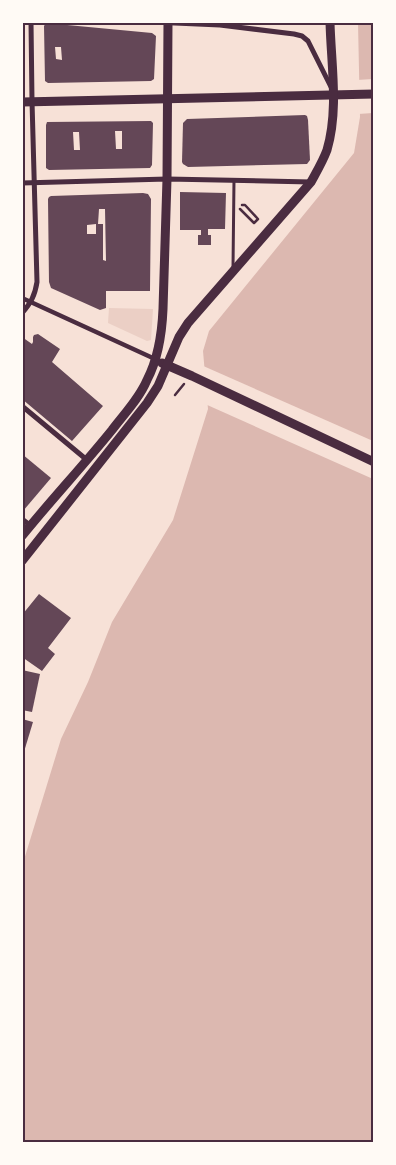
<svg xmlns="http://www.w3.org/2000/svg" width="396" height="1165" viewBox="0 0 396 1165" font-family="Rubik,sans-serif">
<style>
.green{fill:#ebcfc5}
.water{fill:#dcb8b0}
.pier{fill:#f7e1d7}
.building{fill:#644757;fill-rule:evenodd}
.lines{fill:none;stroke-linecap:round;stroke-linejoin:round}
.path{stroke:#4a2c40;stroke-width:2.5}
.service{stroke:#4a2c40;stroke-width:3}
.pedestrian{stroke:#4a2c40;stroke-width:4.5}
.minor{stroke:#4a2c40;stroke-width:5}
.secondary{stroke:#4a2c40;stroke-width:9}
.neatline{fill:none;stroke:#4a2c40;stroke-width:2}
</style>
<rect width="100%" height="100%" fill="#f7e1d7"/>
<path class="green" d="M109 308 153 309 151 340 147 341 108 323Z"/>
<path class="water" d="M358 23H373V1142H23V863L61 739 88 682 112 622 173 520 208 409 203 351 209 331 354 153 360 117Z"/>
<g class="pier">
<path d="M373 79V113L358 114 357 80Z"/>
<path d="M201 365 373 441V479L292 443 205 404Z"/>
</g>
<g class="building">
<path d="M46 23 152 33 156 36 154 79 151 81 48 83 45 81 44 26ZM55 47H61L62 60 56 59Z"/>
<path d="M305 115 307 116 308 120 310 160 307 164 188 167 183 164 182 162 183 123 187 119Z"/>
<path d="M151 121 153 123 152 165 150 168 49 170 46 168V125L47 122ZM115 131H122V149H116ZM73 132H79L80 150H74Z"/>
<path d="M180 192 226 193 225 229H208V235H211V245H198V235H201V230H180Z"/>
<path d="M143 193 148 194 151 199 150 291H106V308L100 310 51 288 49 282 48 199 49 197 51 196ZM99 209H105L106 261 103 260V224H98ZM96 224V234H87V225Z"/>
<path d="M38 334 60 349 52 362 103 406 72 441 22 399V337L32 344 33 342V337L34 335Z"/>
<path d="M22 454 51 478 23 511 22 510Z"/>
<path d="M39 594 71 618 48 648 55 654 42 671 22 657V615Z"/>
<path d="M22 670 40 674 32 712 22 710Z"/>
<path d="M22 719 33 722 23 755H22Z"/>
</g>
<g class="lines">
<g class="path">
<path d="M240 209 254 223 258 219 245 205H242"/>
<path d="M175 395 184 384"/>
</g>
<path class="service" d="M233 268 234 180"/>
<path class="pedestrian" d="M22 298 155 359"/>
<g class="minor">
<path d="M152 22 220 25 294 34 302 36 308 41 332 89"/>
<path d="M22 183 167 179 311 182"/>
<path d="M22 313C31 303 35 295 37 282L32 101 31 22"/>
<path d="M22 406 87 460"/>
<path d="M22 519 31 526"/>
</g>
<g class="secondary">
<path d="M22 102 374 94"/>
<path d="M162 363 192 376 374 462"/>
<path d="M22 536C51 500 83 466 112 430 124 414 139 399 147 380 158 359 162 333 163 309L167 179 168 22"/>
<path d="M22 561 147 403 158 386 179 337 188 323 311 182C317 171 323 161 327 150 339 109 331 64 330 22"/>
</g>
</g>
<rect width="396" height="1165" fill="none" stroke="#fffaf5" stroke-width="48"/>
<rect x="24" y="24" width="348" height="1117" class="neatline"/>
</svg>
